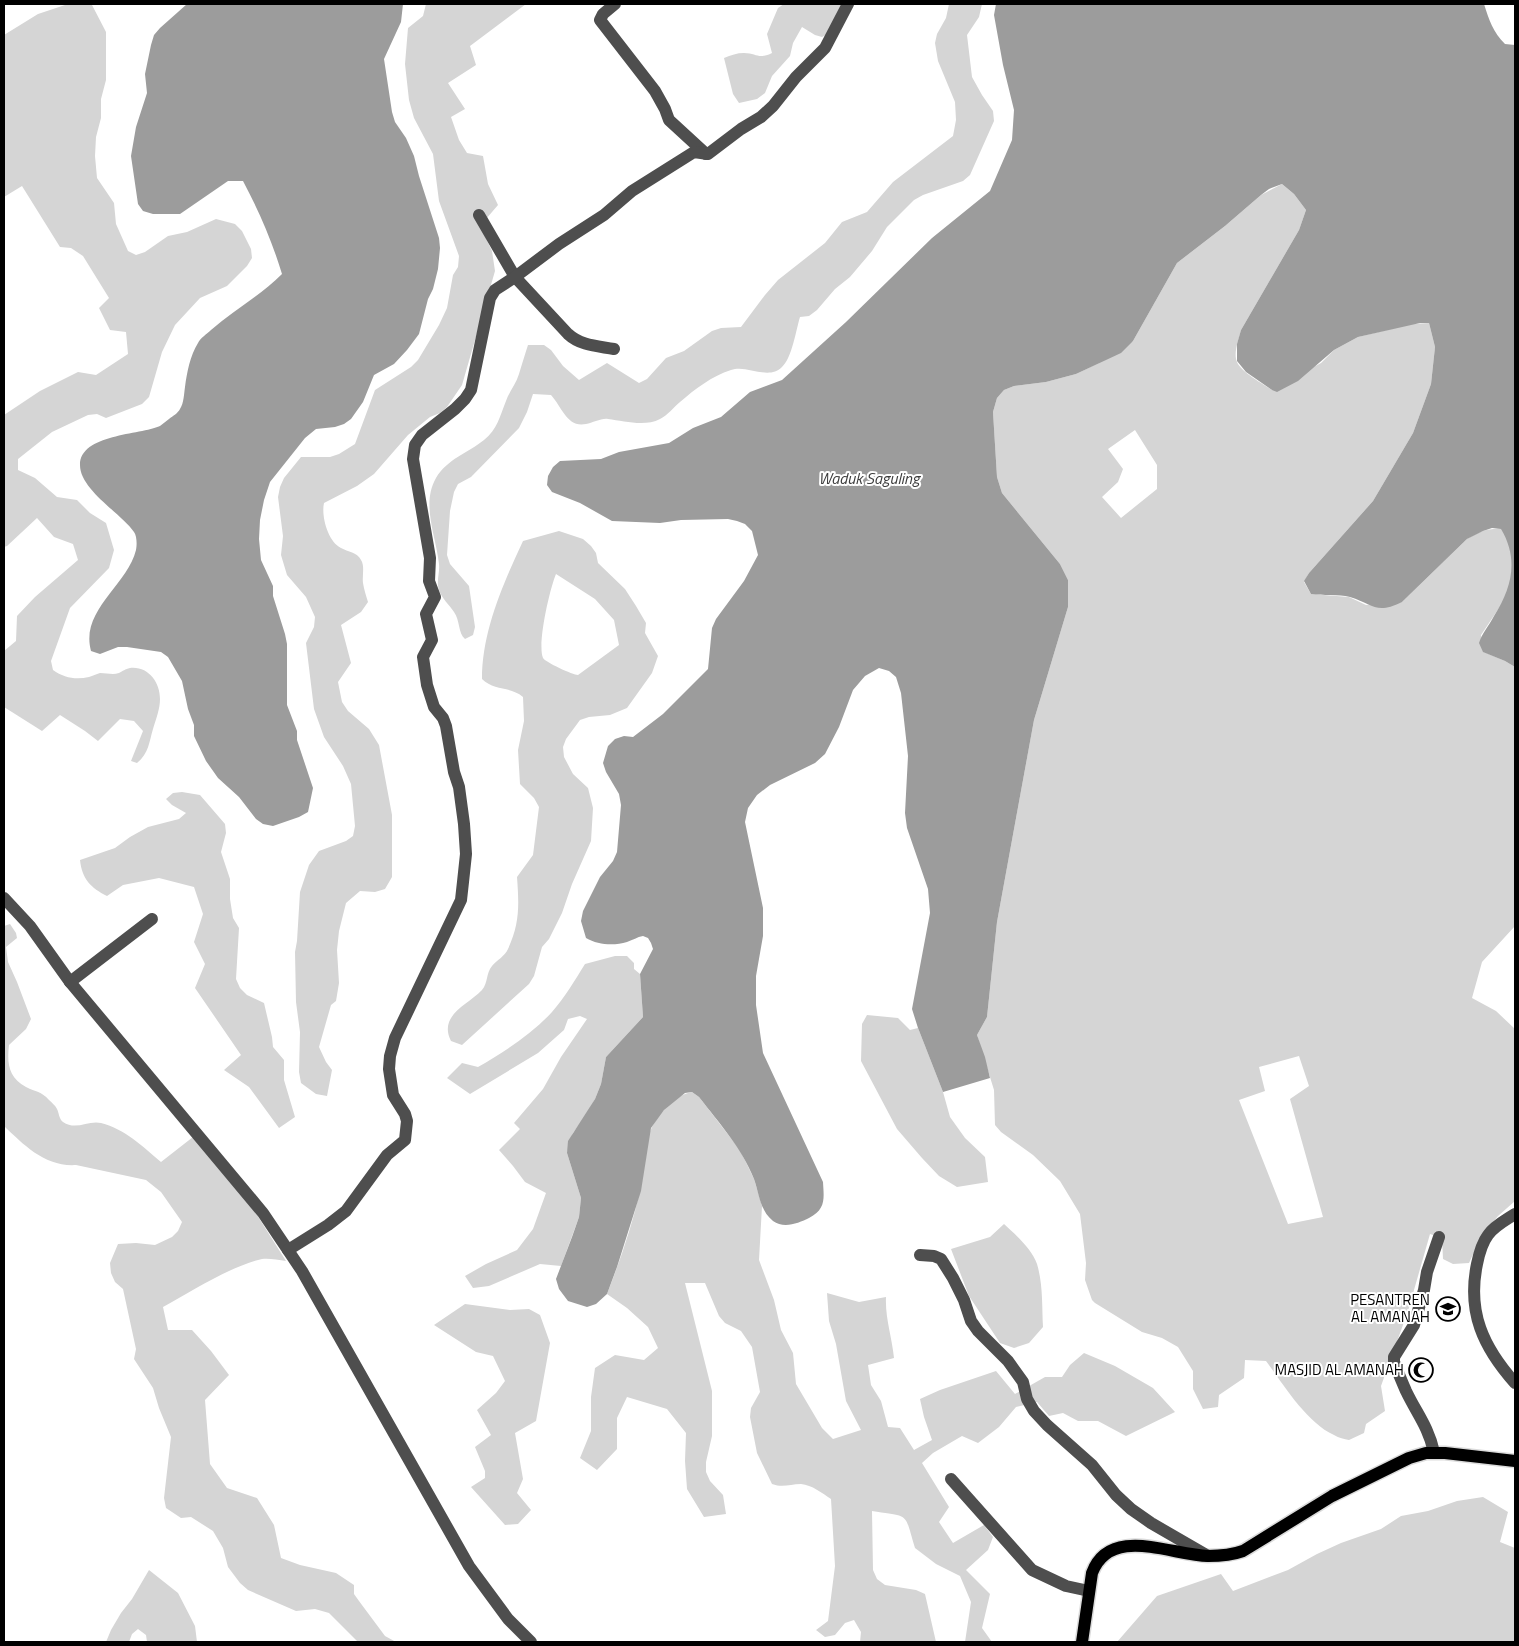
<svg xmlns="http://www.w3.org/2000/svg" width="1519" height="1646" viewBox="0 0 1519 1646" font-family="'Titillium Web',sans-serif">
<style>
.green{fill:#d5d5d5;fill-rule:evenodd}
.water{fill:#9c9c9c}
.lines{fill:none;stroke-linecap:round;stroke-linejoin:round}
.major-casing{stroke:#dbdbdb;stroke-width:15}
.minor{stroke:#4e4e4e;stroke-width:12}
.major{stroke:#000;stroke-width:12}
.labels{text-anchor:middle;stroke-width:4;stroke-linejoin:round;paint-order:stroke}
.poi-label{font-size:15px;fill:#000;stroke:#fff;text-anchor:end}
.water-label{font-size:16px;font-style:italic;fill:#3d3d3d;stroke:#fff}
</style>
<rect width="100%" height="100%" fill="#fff"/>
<g class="green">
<path d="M68 4 92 5 106 32V80L101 99V118L96 137 95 156 97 178 114 203 116 224 128 251 136 255 145 252 168 236 187 232 216 219 235 224 242 231 251 249 252 258 247 266 227 286 200 298 175 325 162 352 149 397 142 404 106 418 97 414 88 415 52 432 18 459V470L35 478 57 497 77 500 90 513 106 523 114 550 109 568 70 608 51 661 53 670C64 678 76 680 89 677 93 676 96 674 100 673 107 673 113 675 119 673 123 671 125 669 130 668 148 666 160 682 160 699 160 709 156 719 153 729 149 742 149 753 137 763L131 761 143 731 134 721 120 719 98 741 85 731 60 715 42 731 4 707V651L16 641 17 616 35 597 78 560 73 544 54 537 37 518 7 546 4 547V415L40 391 78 372 96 375 128 354 126 332 110 330 99 308 109 298 83 256 71 248 60 247 22 186 4 197V35L38 14Z"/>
<path d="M426 4H526L470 46 476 65 448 83 465 109 451 117 459 140 467 153 483 156 488 184 498 205 480 226 492 251 495 271 462 385 447 407 440 413 430 417 408 435 374 474 357 486 324 503C321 516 328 542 341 548 348 552 357 552 361 560 365 566 362 576 363 583 364 589 366 596 368 602L361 612 341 625 351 663 338 682 342 702 348 711 369 729 379 745 392 815V877L385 889 375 892 360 891 346 903 339 931 337 950 339 983 336 1001 331 1005 319 1047 326 1062 332 1070 327 1096 316 1094 301 1083 299 1072 300 1032 296 1002 295 952 297 941 300 892 309 865 319 851 346 841 353 836 355 826 351 784 343 766 324 737 314 709 306 643 314 627 315 617 306 597 287 575 281 555 283 536 278 497 280 487 284 478 301 457H330L339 454 355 444 375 390 411 367 418 360 439 325 447 308 453 275 458 267 459 256 439 201 433 154 414 118 409 100 405 64 408 28 423 16Z"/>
<path d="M784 4H842L826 35 822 37 815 35 802 27 793 43 790 56 772 76 765 93 757 99 739 103 733 94 724 58C731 55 737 53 744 53 757 53 758 60 772 53L767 34 778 8Z"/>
<path d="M949 4H982L979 17 967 35 972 77 982 95 993 111 994 121 970 175 963 181 923 195 914 200 887 227 872 251 850 277 835 289 817 310 809 316 800 317C796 330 792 358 782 367 768 381 747 364 731 370 712 376 695 389 680 402 674 407 667 416 660 419 645 427 624 421 608 419 601 418 593 423 586 424 567 428 562 407 551 395L533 394 527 412 519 428 471 477 458 484 454 492 450 511 447 555 450 564 469 586 475 627 473 635 465 639C458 633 460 620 454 612 449 604 442 599 439 590 436 581 440 573 439 564 436 536 421 504 436 478 447 459 468 453 484 440 497 430 500 416 506 401 509 392 516 384 519 374 522 364 525 354 528 345H544L551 350 563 366 579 380 607 363 639 383 647 379 666 358 684 351 712 331 721 328 741 327 765 295 778 280 825 243 842 222 867 212 893 182 953 136 956 120 955 102 938 61 935 43 937 34 946 18Z"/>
<path d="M1282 184 1294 194 1306 210 1299 230 1241 330C1239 339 1233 353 1237 362 1241 372 1263 384 1272 390L1321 363 1334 350 1358 337 1411 324 1429 323 1435 347 1431 384 1413 433 1373 501 1309 573 1304 582 1311 594 1349 597 1366 605 1402 602 1467 539C1478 532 1488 528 1502 529L1507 537 1514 554 1511 582 1503 602 1481 635 1484 652 1505 661 1515 667V926L1482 962 1472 998 1496 1011 1515 1029V1201L1498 1216 1482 1235 1469 1263 1453 1264 1443 1259 1442 1238 1430 1234 1408 1311 1381 1386 1385 1411 1366 1424 1364 1433 1349 1440C1344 1439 1339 1438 1334 1435 1306 1422 1284 1385 1266 1361L1245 1360 1244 1378 1219 1395 1218 1407 1203 1409 1193 1389V1371L1178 1347 1162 1338 1142 1332 1095 1303 1092 1300 1085 1280 1086 1263 1080 1214 1060 1181 1033 1155 1001 1132 995 1125 994 1090 977 1035 987 1017 997 922 1034 720 1068 607V580L1060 564 1002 493 997 477 993 412 997 398 1004 390 1014 386 1046 382 1076 374 1099 363 1133 341 1177 263 1225 226 1261 195ZM1135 430 1157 465V489L1121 518 1102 497 1118 482 1123 469 1108 449ZM1299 1056 1309 1086 1290 1099 1323 1217 1288 1224 1239 1100 1265 1091 1259 1067Z"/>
<path d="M559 531 583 539 591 546 596 553 598 563 625 589 636 606 646 623 645 633 658 656 652 673 627 708 610 715 589 717 580 720 566 739 563 747 564 757 573 774 588 788 593 808 591 841 572 884 562 913 549 939 542 947 534 976 529 984 462 1045 451 1041C438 1015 468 1005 482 990 488 983 486 973 492 966 497 960 505 956 508 949 520 923 519 905 517 877L533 855 539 807 534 798 520 784 518 750 524 721 523 697C510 686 494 691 482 679 482 631 503 584 523 541ZM556 574 595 599 614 620 619 645 578 675C573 675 545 662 543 658 537 644 550 588 556 574Z"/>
<path d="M182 792 200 795 225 824 226 833 221 852 230 879V899L233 918 239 928 236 979 240 988 247 995 264 1003 272 1037 273 1047 284 1060V1080L295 1117 279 1128 249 1087 224 1070 241 1055 195 988 205 964 194 942 203 914 194 887 159 878 123 885 107 896C91 888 82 879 80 860L115 848 130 837 148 827 179 819 186 813 172 805 166 799 173 793Z"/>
<path d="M10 924 16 933 17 938 6 947 8 962 17 982 31 1019 26 1029 9 1045C7 1063 8 1077 26 1087 36 1092 41 1091 49 1100 52 1103 55 1105 57 1109 59 1113 59 1119 63 1122 76 1131 88 1120 101 1123 125 1129 142 1146 161 1162L193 1137 250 1204 286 1261C278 1260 269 1258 262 1259 233 1265 190 1292 163 1307L168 1330H192L211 1351 229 1375 205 1400 210 1464 227 1488 257 1498 274 1525 281 1558 300 1565 336 1573 354 1585V1594L359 1601 385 1636 396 1642H358L329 1613 315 1609 296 1611 248 1590 240 1583 228 1567 223 1548 213 1531 191 1517 181 1518 166 1508 164 1498 171 1437 159 1408 153 1388 134 1359 136 1349 123 1289 115 1282 111 1273 110 1263 118 1244 136 1243 155 1245 172 1237 178 1231 182 1222 161 1192 146 1180 76 1165C45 1167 24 1145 4 1126V926Z"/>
<path d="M615 956H627L634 963V969L640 974 643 1017 606 1057 601 1084 595 1099 586 1115 573 1133 567 1153 581 1198 579 1217 561 1266 540 1264 489 1286 473 1288 465 1276 486 1264 517 1250 533 1229 546 1193 525 1182 513 1166 499 1150 520 1129 514 1123 543 1089 561 1057 587 1019 580 1016 568 1019 564 1030 538 1053 470 1094 447 1078 462 1063 478 1067C504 1052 532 1034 552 1012 565 997 575 980 585 964Z"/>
<path d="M867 1015 898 1018 910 1030 918 1028 943 1092 950 1117 965 1138 985 1157 988 1182 957 1187 939 1176 922 1158 897 1129 861 1061 862 1024Z"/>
<path d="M692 1092 699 1097 740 1150 754 1179 762 1206 759 1260 774 1300 781 1330 793 1353 796 1384 822 1428 833 1439 861 1430 846 1401 836 1344 829 1321 827 1293 859 1302 886 1297C885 1318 892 1337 894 1358L868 1365 871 1385 881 1401 888 1427 900 1428 914 1450 932 1440 924 1417 920 1399 940 1390 996 1371 1015 1394 1045 1377H1062L1070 1365 1084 1353 1115 1366 1153 1388 1175 1412 1126 1436 1098 1421H1078L1063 1413 1049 1416 1037 1402 1016 1407 999 1427 978 1443 962 1436 933 1453 922 1463 949 1507 939 1522 953 1543 984 1525 993 1537 988 1550 966 1570 990 1594 982 1628 992 1642H965L971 1602 960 1576 936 1564 915 1548C904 1512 911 1517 872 1511L873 1570 877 1579 885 1585 916 1590 925 1594 936 1642H860L861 1632 854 1620 845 1623 835 1635 825 1637 816 1630 828 1621 835 1566 831 1499C822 1493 812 1485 801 1484 790 1484 783 1488 772 1484L757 1453 750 1417 751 1408 760 1392 752 1347 741 1331 725 1323 719 1316 705 1283H685L712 1391V1436L706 1462V1472L710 1481 723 1495 726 1514 704 1517 687 1489 685 1461 686 1433 667 1409 627 1397 617 1418V1449L597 1470 580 1458 591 1431V1397L595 1368 615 1355 644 1360 658 1348 648 1327 627 1308 607 1294C620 1261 632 1226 640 1191 645 1173 644 1142 652 1127 660 1112 675 1095 692 1092Z"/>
<path d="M1004 1224C1015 1234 1032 1249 1037 1264 1043 1284 1042 1306 1043 1327L1029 1343 1014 1348 1000 1343 969 1296 951 1249 990 1237Z"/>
<path d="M465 1304 510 1310 529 1309 540 1315 550 1343 536 1421 515 1433 523 1479 517 1493 531 1510 518 1524 505 1525 471 1487 485 1478V1471L475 1447 491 1435 477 1410 496 1393 505 1381 493 1356 476 1352 434 1325Z"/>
<path d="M1483 1497 1508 1512 1500 1542 1515 1548V1642H1117L1157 1596 1221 1574 1233 1591 1288 1570 1317 1554 1341 1543 1381 1529 1401 1516 1428 1511 1457 1501Z"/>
<path d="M149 1570 178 1593 195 1626 197 1642H147L146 1635 138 1629 132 1634 129 1642H106L111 1630 121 1613 132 1599Z"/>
</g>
<g class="water">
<path d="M187 4H403L401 22 384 59 392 112 395 122 406 138 414 156 419 176 439 238 440 248 438 269 433 289 428 299 419 334 407 350 394 364 374 375 363 402 351 419 344 424 335 427 316 429 305 438 270 482 264 500 260 520 259 539 261 560 273 586V596L285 634 287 644V705L297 731V740L313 788 308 812 299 817 273 826 263 824 256 819 239 797 218 778 206 761 194 736V725L188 709 182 681 168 657 161 652 127 647H118L100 654 91 651C80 610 127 586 136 550 137 545 137 536 134 532 121 513 80 490 80 465 80 434 140 435 160 426 163 424 166 421 169 419 173 416 178 413 180 409 184 403 184 393 185 387 187 372 190 356 198 343 200 338 207 334 211 330 234 310 261 295 282 274 272 241 259 211 243 181H228L180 214H153L143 211 138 204 131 156 136 127 147 93 145 74 151 45 154 35 160 28Z"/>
<path d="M996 4H1484C1489 20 1493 32 1505 44L1515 45V667L1505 661 1483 652 1479 643C1482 633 1489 626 1494 616 1512 588 1519 559 1501 529L1492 528 1483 531 1467 539 1402 602C1376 615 1373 604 1350 597 1338 594 1323 596 1311 594L1304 581 1309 573 1373 501 1413 433 1431 384 1435 347 1429 323H1420L1358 337 1334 350 1298 381 1277 392 1272 390 1246 372 1237 361V344L1241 330 1299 230 1306 210 1294 194 1282 184 1269 189 1261 195 1225 226 1177 263 1133 341 1121 353 1076 374 1046 382 1014 386 1004 390 997 398 993 412 997 477 1002 493 1060 564 1068 580V607L1034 720 997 922 987 1017 977 1035 985 1057 990 1078 943 1092 918 1028 912 1009 930 913 928 889 907 828 905 813 908 756 901 693 896 677 889 671 879 668 865 676 853 690 839 727 825 754 815 763 770 785 757 795 748 808 745 822 763 908V936L756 976V1005L763 1053 823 1182C824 1199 826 1209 809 1218 799 1223 784 1229 773 1221 760 1211 759 1193 754 1179 742 1148 719 1123 699 1097L692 1092 685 1093 664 1110 651 1128 641 1191 617 1267 607 1294 596 1304 587 1307 568 1301 559 1289 556 1279 572 1237 579 1217 581 1198 567 1153 568 1141 595 1099 601 1084 606 1057 643 1017 640 974 653 949 651 943 648 938 643 936C637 937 633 940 627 942 614 946 598 945 586 938L581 921 583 911 600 877 613 861 617 852 621 805 619 794 606 772 603 763 608 746 615 739 624 736 633 737 663 714 708 669 712 628 716 619 744 581 758 555 752 531 745 524 737 521 728 519 681 520 660 523 612 521 580 503 552 492 547 485 548 476 553 467 560 461 601 459 619 452 669 443 693 428 721 417 750 392 782 380 846 322 932 238 990 191 1012 140 1014 110 1003 65 994 15Z"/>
</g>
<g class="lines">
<g class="major-casing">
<path id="major" d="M1082 1642 1092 1573C1110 1525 1171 1555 1208 1556 1220 1556 1232 1555 1243 1551L1332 1496 1409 1458 1426 1453H1445L1515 1461"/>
</g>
<g class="minor">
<path d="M615 4 603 14 600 20 655 91 665 109 669 120 706 154"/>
<path d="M479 215 515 277 568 334C581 346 598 346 614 349"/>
<path d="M4 898 30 926 70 982 263 1213 302 1271 469 1566 508 1619 531 1642"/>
<path d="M70 982 152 919"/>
<path d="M1515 1214C1506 1220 1494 1226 1488 1235 1482 1243 1479 1254 1477 1264 1467 1312 1483 1347 1515 1383"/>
<path d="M288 1250 328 1225 346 1211 387 1155 405 1140 407 1121 405 1114 393 1095 389 1069 390 1056 395 1038 461 900 463 882 466 854 464 824 459 787 454 772 446 726 443 718 434 707 427 685 423 657 432 640 426 614 435 597 429 581 430 558 413 459 415 445 422 435 455 409 465 399 471 390 490 298 495 290 515 277 559 244 604 215 632 191 694 152 708 154 741 129 761 117 773 106 796 77 825 48 848 4"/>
<path d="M920 1255 934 1256 941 1259 953 1278 964 1300 971 1321 978 1331 1008 1361 1023 1382 1027 1399 1034 1411 1047 1425 1092 1465 1116 1495 1131 1509 1151 1523 1208 1556"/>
<path d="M1434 1452C1428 1426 1417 1414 1406 1391 1402 1382 1398 1372 1394 1362V1357L1414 1325 1424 1290 1427 1272 1439 1237"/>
<path d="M951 1479 1032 1570 1066 1586 1089 1591"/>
</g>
<use href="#major" class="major"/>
</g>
<defs>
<g id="school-ring" transform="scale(1.25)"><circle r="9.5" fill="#fff" stroke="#000" stroke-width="1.5"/><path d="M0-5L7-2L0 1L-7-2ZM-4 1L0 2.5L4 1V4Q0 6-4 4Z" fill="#000"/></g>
<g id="mosque-ring" transform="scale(1.25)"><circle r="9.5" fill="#fff" stroke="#000" stroke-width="1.5"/><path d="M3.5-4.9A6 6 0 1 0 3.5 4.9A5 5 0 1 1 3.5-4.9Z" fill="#000"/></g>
</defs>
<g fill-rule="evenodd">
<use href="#school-ring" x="1448" y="1309"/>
<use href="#mosque-ring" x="1421" y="1370"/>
</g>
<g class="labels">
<g class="poi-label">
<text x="1430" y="1305">PESANTREN<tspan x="1430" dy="17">AL AMANAH</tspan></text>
<text x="1404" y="1375">MASJID AL AMANAH</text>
</g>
<g class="water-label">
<text x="869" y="484">Waduk Saguling</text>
</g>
</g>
<rect width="1519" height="1646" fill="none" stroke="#000000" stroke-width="10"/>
</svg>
